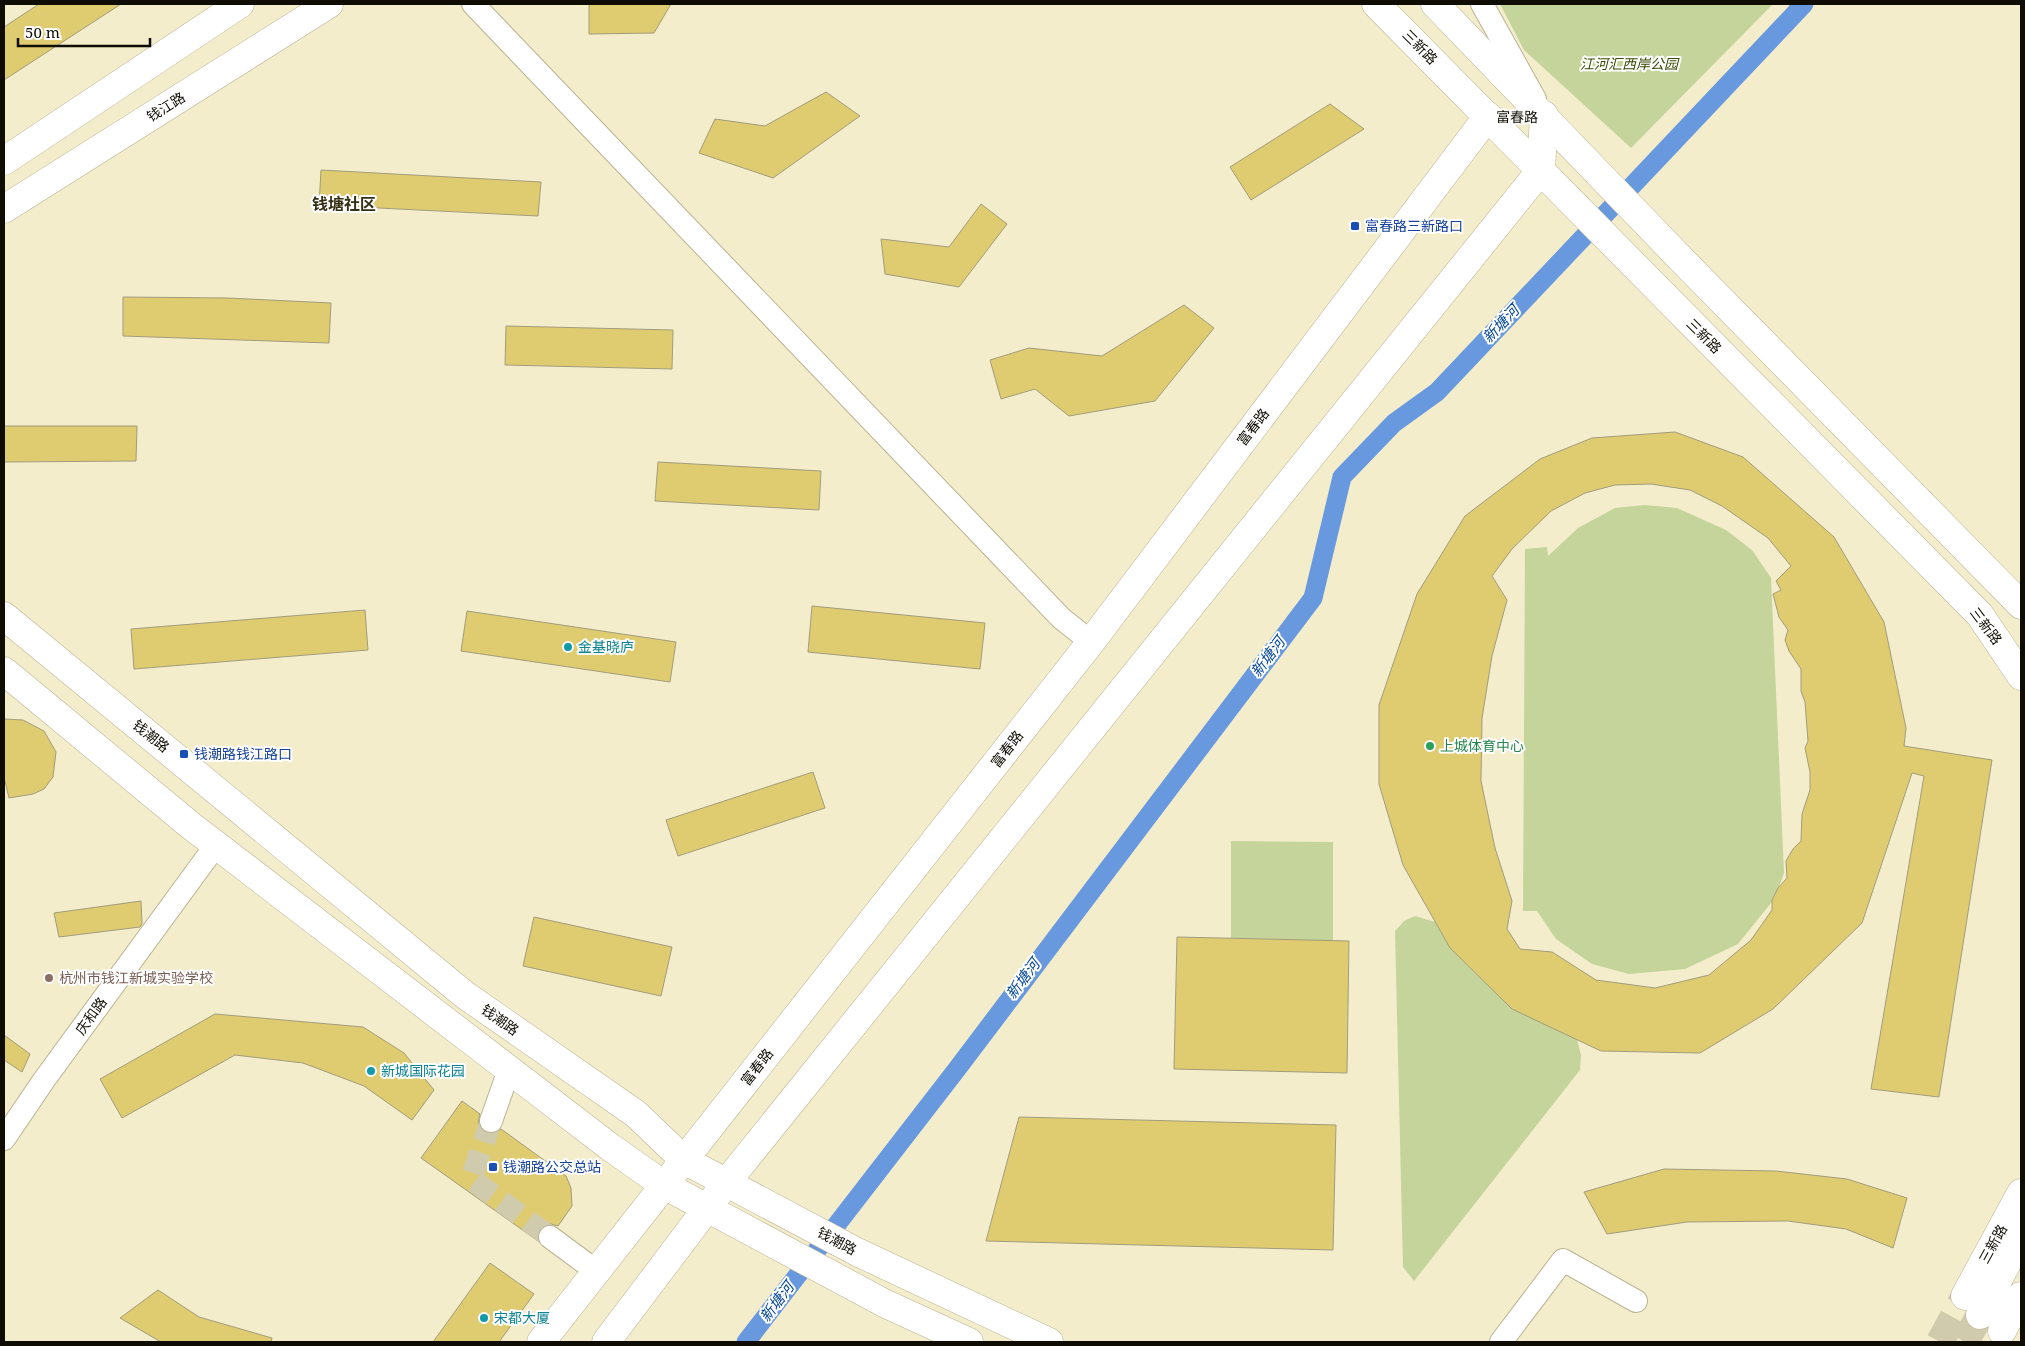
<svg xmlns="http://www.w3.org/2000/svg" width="2025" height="1346" viewBox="0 0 2025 1346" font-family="'Noto Serif','Noto Sans SC',serif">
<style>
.green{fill:#c4d49b}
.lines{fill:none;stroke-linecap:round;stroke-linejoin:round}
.canal{stroke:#6898dd;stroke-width:19}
.building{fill:#dfcc70;stroke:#a29c7d;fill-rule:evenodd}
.minor-tunnel{stroke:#d1cbae;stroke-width:22;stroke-dasharray:22 11;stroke-linecap:butt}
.major-tunnel{stroke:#d1cbae;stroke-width:28;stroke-dasharray:28 14;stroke-linecap:butt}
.minor-casing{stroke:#b9b393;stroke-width:24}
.major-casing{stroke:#b9b393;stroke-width:29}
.minor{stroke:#fff;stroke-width:22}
.major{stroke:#fff;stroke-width:28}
.transit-dot{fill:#1a4fb4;stroke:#fff;stroke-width:2}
.culture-dot{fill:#0f9aa8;stroke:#fff;stroke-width:2}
.leisure-dot{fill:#2e9e5b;stroke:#fff;stroke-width:2}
.education-dot{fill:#8d6e63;stroke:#fff;stroke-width:2}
.labels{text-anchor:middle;stroke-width:4;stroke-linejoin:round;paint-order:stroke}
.street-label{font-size:14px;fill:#0f0d03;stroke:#fff}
.park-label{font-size:14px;font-style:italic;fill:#3b4805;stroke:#fff}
.transit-label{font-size:14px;fill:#164399;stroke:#fff;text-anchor:start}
.culture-label{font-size:14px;fill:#0d838f;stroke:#fff;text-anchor:start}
.leisure-label{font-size:14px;fill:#27864d;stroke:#fff;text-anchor:start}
.education-label{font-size:14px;fill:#785e54;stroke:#fff;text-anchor:start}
.water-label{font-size:15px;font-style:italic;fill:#044697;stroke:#fff}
.quarter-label{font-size:16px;font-weight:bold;fill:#342f13;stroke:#fff}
</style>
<rect width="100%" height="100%" fill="#f3edcc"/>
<g class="green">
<path d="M1500 4H1773L1631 148 1524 50Z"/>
<path d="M1645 505 1677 508 1726 530 1752 550 1771 578 1784 873 1775 898 1738 944 1685 969 1629 974 1592 964 1556 939 1537 911H1523L1525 549 1547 547 1548 556 1578 528 1615 508Z"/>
<path d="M1231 841 1333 842V941L1231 938Z"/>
<path d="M1415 916 1435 922 1450 948 1512 1009 1577 1039 1581 1055 1580 1070 1414 1281 1403 1267 1395 931 1404 921Z"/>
</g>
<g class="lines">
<path class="canal" d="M746 1342 957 1069 1313 598 1342 477 1394 423 1437 392 1804 4"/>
</g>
<g class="building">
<path d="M39 4H121L4 80V27Z"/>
<path d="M589 4H671L654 33 589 34Z"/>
<path d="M826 92 860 116 773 178 699 153 715 119 765 126Z"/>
<path d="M1330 104 1364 129 1251 200 1230 167Z"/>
<path d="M321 170 541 182 538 216 319 205Z"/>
<path d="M981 204 1007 224 959 287 885 274 881 239 949 247Z"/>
<path d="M123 297 228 298 331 303 329 343 123 336Z"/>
<path d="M1184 305 1214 328 1155 401 1069 416 1035 389 1001 399 990 360 1029 348 1102 356Z"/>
<path d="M506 326 673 330 672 369 505 365Z"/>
<path d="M4 426H137L136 461 4 462Z"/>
<path d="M1675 432 1743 457 1834 537 1884 622 1906 728 1904 746 1992 760 1939 1097 1871 1089 1924 776 1912 773 1862 923 1773 1009 1700 1053 1601 1051 1512 1009 1450 948 1403 865 1379 784V705L1417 594 1465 516 1540 459 1592 438ZM1651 484 1690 490 1722 506 1768 538 1791 566 1776 581 1781 590 1773 594 1779 617 1788 630 1785 640 1789 651 1801 669V691L1805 702 1808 741 1805 748 1810 772V790L1802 814 1801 841 1793 849 1786 861 1787 878 1778 888 1772 900V910L1751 940 1709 975 1655 988 1596 980 1552 952 1520 949 1507 929 1512 901 1495 848 1481 781 1482 718 1492 656 1507 600 1492 576 1512 549 1551 511 1585 493 1615 485Z"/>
<path d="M658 462 821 471 819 510 655 501Z"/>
<path d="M812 606 985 623 980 669 808 652Z"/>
<path d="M365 610 368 650 134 669 131 629Z"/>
<path d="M467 611 676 642 670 682 461 651Z"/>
<path d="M4 719 23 720 44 731 56 752 53 777 44 789 33 794 9 798 4 777Z"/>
<path d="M813 772 825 808 678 856 666 820Z"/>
<path d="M141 901 142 924 140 927 59 937 54 913Z"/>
<path d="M534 917 672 947 661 996 523 966Z"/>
<path d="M1177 937 1349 941 1347 1073 1174 1069Z"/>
<path d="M215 1014 363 1027 404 1053 434 1090 412 1120 364 1086 303 1063 235 1055 122 1118 100 1079Z"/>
<path d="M4 1035 30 1054 22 1072 4 1060Z"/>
<path d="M462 1101 480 1114 478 1123 481 1130 487 1133 493 1134 501 1129 566 1176 571 1188 572 1206 558 1226 551 1224 545 1225 540 1229 537 1235 538 1241 421 1158Z"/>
<path d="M1019 1117 1336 1125 1333 1250 986 1241Z"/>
<path d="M1664 1169 1776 1171 1847 1179 1907 1198 1893 1248 1846 1229 1788 1221 1687 1222 1607 1234 1584 1192Z"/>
<path d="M490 1263 534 1294 499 1342H433Z"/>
<path d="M158 1290 199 1317 272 1338 271 1342H161L120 1318Z"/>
</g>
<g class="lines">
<path class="minor-tunnel" d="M491 1121 471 1179 550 1237"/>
<g class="major-tunnel">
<path d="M1940 1342 1965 1296"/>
<path d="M1965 1342 1980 1315"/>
</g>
<g class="minor-casing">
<g id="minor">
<path d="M473 4 1061 618 1091 642"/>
<path d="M1482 4 1535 99"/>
<path d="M491 1121 509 1070"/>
<path d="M4 1139 44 1080 216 845"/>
<path d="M550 1237 596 1271"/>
<path d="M1501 1342 1563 1260 1636 1301"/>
</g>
</g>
<g class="major-casing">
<g id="major">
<path d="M1376 4 1980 615 2021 676"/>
<path d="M1435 4 1679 257 2021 605"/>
<path d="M4 161 240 4"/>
<path d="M4 209 329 4"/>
<path d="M4 616 465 995 636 1114 684 1160 857 1252 1049 1342"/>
<path d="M4 671 190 825 610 1147 664 1185 884 1303 969 1342"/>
<path d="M1965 1296 2021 1193"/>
<path d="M1980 1315 2021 1236"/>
<path d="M2002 1331 2021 1296"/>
<path d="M541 1342 1091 642 1488 116"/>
<path d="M606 1342 726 1183 1541 170 1544 115"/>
</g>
</g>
<use href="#minor" class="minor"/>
<use href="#major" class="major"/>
</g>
<g class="transit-dot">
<rect x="1350" y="221" width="10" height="10" rx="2.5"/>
<rect x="179" y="749" width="10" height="10" rx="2.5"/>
<rect x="488" y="1162" width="10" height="10" rx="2.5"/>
</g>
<g class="culture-dot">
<circle cx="568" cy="647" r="5"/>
<circle cx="371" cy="1071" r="5"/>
<circle cx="484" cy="1318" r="5"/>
</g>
<circle class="leisure-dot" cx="1430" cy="746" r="5"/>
<circle class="education-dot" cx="49" cy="978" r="5"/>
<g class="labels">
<g class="street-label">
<text transform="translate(1420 47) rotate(45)" y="5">三新路</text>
<text transform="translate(166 107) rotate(-32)" y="5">钱江路</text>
<text transform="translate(1517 117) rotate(1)" y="5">富春路</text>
<text transform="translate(1704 336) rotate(45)" y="5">三新路</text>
<text transform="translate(1253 427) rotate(-53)" y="5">富春路</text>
<text transform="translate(1986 626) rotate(53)" y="5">三新路</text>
<text transform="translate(151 736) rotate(39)" y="5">钱潮路</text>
<text transform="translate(1007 749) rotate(-52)" y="5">富春路</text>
<text transform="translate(91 1016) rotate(-54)" y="5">庆和路</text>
<text transform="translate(500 1020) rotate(35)" y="5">钱潮路</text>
<text transform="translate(757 1067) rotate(-52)" y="5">富春路</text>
<text transform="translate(837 1241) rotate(28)" y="5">钱潮路</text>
<text transform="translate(1993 1244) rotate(-61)" y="5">三新路</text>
</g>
<g class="park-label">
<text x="1629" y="69">江河汇西岸公园</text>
</g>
<g class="transit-label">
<text x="1365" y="231">富春路三新路口</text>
<text x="194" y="759">钱潮路钱江路口</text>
<text x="503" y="1172">钱潮路公交总站</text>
</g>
<g class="culture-label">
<text x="578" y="652">金基晓庐</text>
<text x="381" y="1076">新城国际花园</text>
<text x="494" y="1323">宋都大厦</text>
</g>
<g class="leisure-label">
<text x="1440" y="751">上城体育中心</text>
</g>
<g class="education-label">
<text x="59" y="983">杭州市钱江新城实验学校</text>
</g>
<g class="water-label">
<text transform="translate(1501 324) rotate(-47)" y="5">新塘河</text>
<text transform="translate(1268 657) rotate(-53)" y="5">新塘河</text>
<text transform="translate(1023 979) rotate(-53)" y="5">新塘河</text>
<text transform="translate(777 1302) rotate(-53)" y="5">新塘河</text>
</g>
<g class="quarter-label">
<text x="344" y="210">钱塘社区</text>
</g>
</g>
<rect width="2025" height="1346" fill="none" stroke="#0f0d03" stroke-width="10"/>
<path d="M18 38v8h132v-8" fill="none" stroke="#0f0d03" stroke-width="2.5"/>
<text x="25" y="38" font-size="15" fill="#0f0d03" stroke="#ffffff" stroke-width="4" paint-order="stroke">50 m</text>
</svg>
